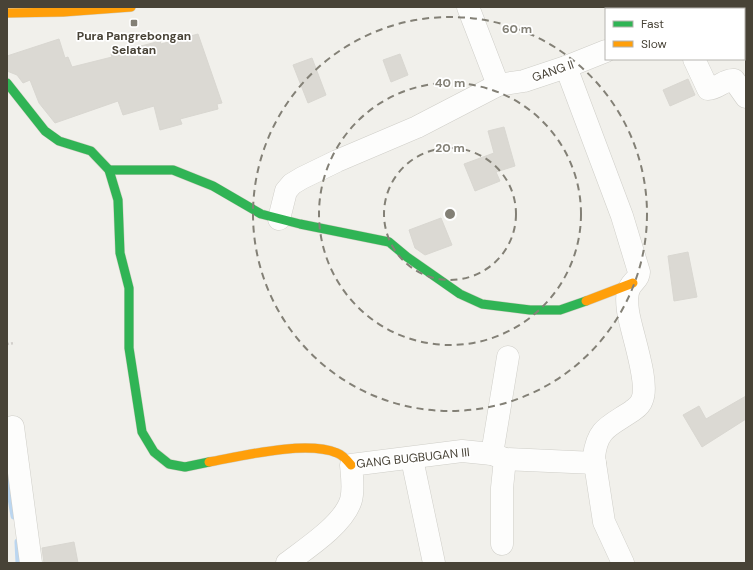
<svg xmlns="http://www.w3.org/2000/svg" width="753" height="570" viewBox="0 0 753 570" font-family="'DM Sans',sans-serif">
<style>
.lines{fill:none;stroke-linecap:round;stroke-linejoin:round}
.stream{stroke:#bbd6f0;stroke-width:7}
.building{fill:#dbd9d3;stroke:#d9d7d1}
.street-casing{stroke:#cfcec8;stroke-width:23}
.fast-casing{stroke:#d1cec2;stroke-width:10}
.slow-casing{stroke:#d1cec2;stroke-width:10}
.path{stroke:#d2cfcb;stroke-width:2.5;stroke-dasharray:2 2;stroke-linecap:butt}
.street{stroke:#fdfdfc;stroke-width:22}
.fast{stroke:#30b455;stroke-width:9}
.slow{stroke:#ff9f0a;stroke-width:9}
.ring{fill:none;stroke:#838076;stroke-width:2;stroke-dasharray:7 5}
.poi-dot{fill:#838076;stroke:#fff;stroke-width:1.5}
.labels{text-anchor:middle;stroke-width:3.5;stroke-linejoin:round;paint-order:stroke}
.poi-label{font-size:12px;font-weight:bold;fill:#484337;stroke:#fff}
.street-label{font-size:12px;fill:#484337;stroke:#fff}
.centre{fill:#838076;stroke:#fff;stroke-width:2}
.ring-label{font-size:12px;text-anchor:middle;font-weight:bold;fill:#838076;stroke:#fff;stroke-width:3.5;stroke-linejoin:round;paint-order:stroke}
</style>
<rect width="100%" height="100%" fill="#f1f0eb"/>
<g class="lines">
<g class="stream">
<path d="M7 475 14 516"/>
<path d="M18 542 19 563"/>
</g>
</g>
<g class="building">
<path d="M198 34 222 103 217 104 218 109 180 119 182 124 160 130 154 106 123 115 118 101 55 123 39 103 30 80 23 83 17 75 7 71V56L59 39 65 58 68 57 72 67 112 57 111 54 160 41 161 44Z"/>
<path d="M400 54 408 75 391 82 383 60Z"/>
<path d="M312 58 326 95 308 103 293 65Z"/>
<path d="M688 79 695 95 670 106 663 90Z"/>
<path d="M504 127 515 166 496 172 500 181 475 191 464 164 494 153 488 131Z"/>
<path d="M441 218 452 245 425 255 415 248 409 230Z"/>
<path d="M688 252 697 297 674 301 668 256Z"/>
<path d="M746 396V419L702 447 683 415 699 406 706 419Z"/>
<path d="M74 542 78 563H44L42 548Z"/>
</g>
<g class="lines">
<g class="street-casing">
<g id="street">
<path d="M468 7 498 85"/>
<path d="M704 9 709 7"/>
<path d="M694 59 708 89C718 89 724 79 734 80L746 97"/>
<path d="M566 67 622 216 639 272C639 279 633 281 630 287 626 294 627 303 628 311 631 332 650 383 642 400 640 406 636 408 632 411 610 426 597 428 594 457L604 522 623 563"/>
<path d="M279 219 286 191 292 184 302 178 337 161 417 127 498 85 524 81 566 67 606 51"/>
<path d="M13 427 31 563"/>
<path d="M492 454 508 357"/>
<path d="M412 459 434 563"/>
<path d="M502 544V488L505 459"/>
<path d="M287 563C307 548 344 524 351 500 354 489 352 476 351 465L462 451 492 454 505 459 595 463"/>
</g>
</g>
<g class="fast-casing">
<g id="fast">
<path d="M7 83 45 131 59 141 91 151 109 170 118 200 120 253 129 288V348L142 432 154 452 169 464 185 467 209 462"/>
<path d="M109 170H173L213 186 261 214 300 224 389 242 407 257 460 294 482 304 530 310H560L586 301"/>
</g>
</g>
<g class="slow-casing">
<g id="slow">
<path d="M7 13 63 12 131 7"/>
<path d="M586 301 633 283"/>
<path d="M209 462C242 456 306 440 337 453 343 455 347 460 351 465"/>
</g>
</g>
<path class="path" d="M7 344 15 343"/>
<use href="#street" class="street"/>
<use href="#fast" class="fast"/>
<use href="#slow" class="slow"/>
</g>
<g class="ring">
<circle cx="450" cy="214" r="66"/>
<circle cx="450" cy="214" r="131"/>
<circle cx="450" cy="214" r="197"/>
</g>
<rect class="poi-dot" x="130" y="19" width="8" height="8" rx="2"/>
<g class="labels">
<g class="poi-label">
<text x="134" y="40">Pura Pangrebongan<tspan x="134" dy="14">Selatan</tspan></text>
</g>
<g class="street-label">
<text transform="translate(553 71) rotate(-19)" y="4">GANG II</text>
<text transform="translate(413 458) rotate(-6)" y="4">GANG BUGBUGAN III</text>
</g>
</g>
<circle cx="450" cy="214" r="6" class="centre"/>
<g class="ring-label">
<text x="517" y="33">60 m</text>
<text x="450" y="87">40 m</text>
<text x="450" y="152">20 m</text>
</g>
<rect width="753" height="570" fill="none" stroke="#484337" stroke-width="16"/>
<rect x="605" y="8" width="140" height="52" fill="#ffffff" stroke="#b6b4af"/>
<rect x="613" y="21" width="20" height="6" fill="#30b455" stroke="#b6b4af"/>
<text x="641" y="28" font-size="12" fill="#484337">Fast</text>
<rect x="613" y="41" width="20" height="6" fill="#ff9f0a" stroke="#b6b4af"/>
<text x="641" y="48" font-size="12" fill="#484337">Slow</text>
</svg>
